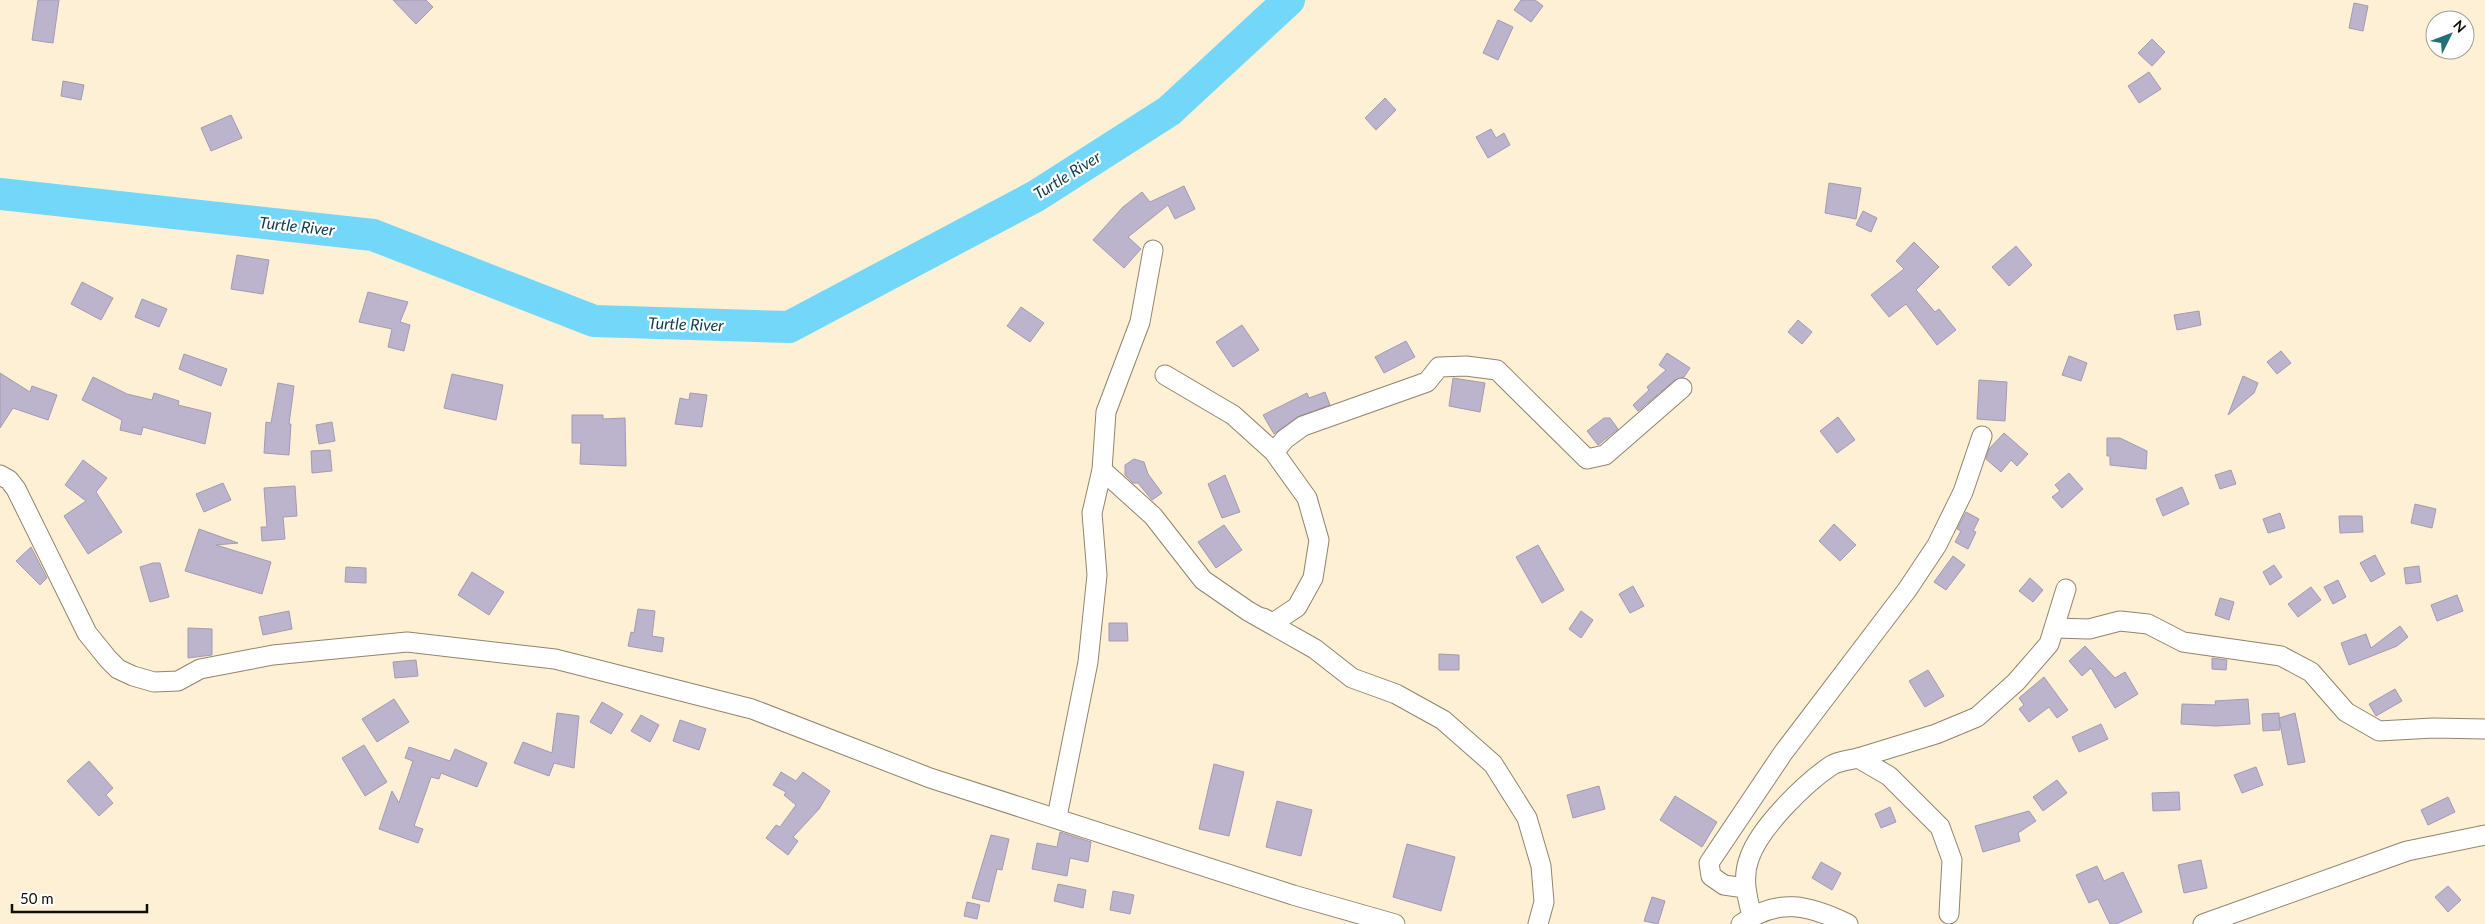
<svg xmlns="http://www.w3.org/2000/svg" width="2485" height="924" viewBox="0 0 2485 924" font-family="Lato,sans-serif">
<style>
.lines{fill:none;stroke-linecap:round;stroke-linejoin:round}
.river{stroke:#72d7f9;stroke-width:32}
.building{fill:#bcb3cd;stroke:#a39ab3}
.minor-casing{stroke:#91846c;stroke-width:21}
.minor{stroke:#fff;stroke-width:19}
.labels{text-anchor:middle;stroke-width:4.5;stroke-linejoin:round;paint-order:stroke}
.water-label{font-size:16px;font-style:italic;fill:#0c3b49;stroke:#fff}
</style>
<rect width="100%" height="100%" fill="#fef0d5"/>
<g class="lines">
<path class="river" d="M0 194 373 235 594 321 789 327 1036 196 1169 111 1289 0"/>
</g>
<g class="building">
<path d="M38 0H59L53 43 32 40Z"/>
<path d="M393 0H426L433 7 416 24Z"/>
<path d="M1521 0H1535L1543 6 1531 22 1514 10Z"/>
<path d="M2354 3 2368 6 2363 31 2349 28Z"/>
<path d="M1498 20 1513 27 1498 60 1483 53Z"/>
<path d="M2152 39 2165 52 2152 66 2138 53Z"/>
<path d="M2149 72 2161 89 2139 103 2128 86Z"/>
<path d="M63 81 84 85 81 100 61 96Z"/>
<path d="M1385 98 1396 110 1376 130 1365 118Z"/>
<path d="M231 115 242 138 211 151 201 128Z"/>
<path d="M1491 129 1496 138 1504 133 1510 145 1488 158 1476 137Z"/>
<path d="M1829 183 1861 188 1856 219 1825 213Z"/>
<path d="M1184 186 1195 209 1175 219 1168 205 1128 237 1141 249 1124 268 1093 240 1123 207 1142 192 1150 202Z"/>
<path d="M1863 211 1877 218 1871 232 1856 225Z"/>
<path d="M1914 242 1939 267 1916 290 1935 312 1939 309 1956 330 1937 345 1906 304 1889 317 1871 295 1904 269 1896 261Z"/>
<path d="M2016 246 2032 265 2009 286 1992 267Z"/>
<path d="M237 255 269 260 263 294 231 289Z"/>
<path d="M82 282 113 298 101 320 71 304Z"/>
<path d="M368 292 408 302 400 322 410 325 404 351 388 347 392 329 359 322Z"/>
<path d="M142 299 167 309 159 327 135 317Z"/>
<path d="M1021 307 1044 323 1030 342 1007 326Z"/>
<path d="M2199 311 2201 325 2177 330 2174 315Z"/>
<path d="M1798 320 1812 332 1802 344 1788 332Z"/>
<path d="M1242 325 1259 350 1233 367 1216 342Z"/>
<path d="M1406 341 1415 357 1384 373 1375 357Z"/>
<path d="M2281 351 2291 363 2277 374 2267 362Z"/>
<path d="M1667 353 1690 368 1684 377 1675 380 1638 411 1633 405 1649 390 1647 387 1666 370 1659 365Z"/>
<path d="M184 354 227 369 221 386 179 369Z"/>
<path d="M2069 356 2087 363 2081 381 2062 375Z"/>
<path d="M0 373 30 392 32 386 57 395 48 420 13 408 0 428Z"/>
<path d="M452 374 503 385 496 420 444 408Z"/>
<path d="M2243 376 2258 383 2254 393 2228 415Z"/>
<path d="M93 377 127 394 152 400 154 393 179 401 178 405 211 413 205 444 143 427 141 435 120 430 122 420 82 400Z"/>
<path d="M1453 378 1485 383 1480 412 1449 406Z"/>
<path d="M1979 380 2007 382 2005 421 1977 419Z"/>
<path d="M278 383 294 386 289 424H291L289 455 264 453 266 422 271 423Z"/>
<path d="M1325 392 1330 405 1297 417 1274 434 1263 415 1307 393 1309 398Z"/>
<path d="M690 393 707 395 702 427 675 424 680 398 689 400Z"/>
<path d="M572 415H603V419L625 418 626 466 580 464 581 443H572Z"/>
<path d="M1838 417 1855 440 1837 453 1820 431Z"/>
<path d="M1604 418H1610L1618 429 1598 445 1587 431Z"/>
<path d="M332 422 335 441 319 444 316 425Z"/>
<path d="M2004 433 2028 454 2017 466 2011 460 2001 472 1986 459 1989 449Z"/>
<path d="M2107 438H2120L2147 451 2146 469 2110 465V456H2107Z"/>
<path d="M330 450 332 471 312 473 311 451Z"/>
<path d="M1134 459 1144 462 1148 474 1162 493 1152 500 1138 483H1133L1125 475V465Z"/>
<path d="M83 460 107 478 96 492 122 532 88 554 64 516 86 501 65 485Z"/>
<path d="M2231 470 2236 484 2220 489 2215 475Z"/>
<path d="M2069 473 2083 489 2062 508 2052 497 2060 491 2055 485Z"/>
<path d="M1225 475 1240 512 1222 518 1208 484Z"/>
<path d="M223 483 231 500 204 512 196 494Z"/>
<path d="M295 486 297 516 283 517 285 539 262 541 261 527H267L264 488Z"/>
<path d="M2182 487 2189 504 2163 516 2156 499Z"/>
<path d="M2415 504 2436 509 2432 528 2411 523Z"/>
<path d="M1966 512 1979 519 1973 531 1976 532 1968 549 1955 542 1961 531 1957 529Z"/>
<path d="M2280 513 2285 528 2268 533 2263 519Z"/>
<path d="M2339 516H2362L2363 532 2340 533Z"/>
<path d="M1834 524 1856 545 1840 561 1819 541Z"/>
<path d="M1224 525 1242 550 1216 568 1198 542Z"/>
<path d="M199 529 238 543 216 545 271 562 262 594 185 571Z"/>
<path d="M1538 545 1564 590 1542 603 1516 557Z"/>
<path d="M31 547 47 578 40 585 16 561Z"/>
<path d="M2375 555 2385 574 2371 582 2360 563Z"/>
<path d="M1953 556 1965 565 1946 590 1934 582Z"/>
<path d="M153 563H160L169 597 150 602 140 567Z"/>
<path d="M2274 565 2282 577 2270 585 2263 572Z"/>
<path d="M2419 566 2421 582 2406 584 2404 568Z"/>
<path d="M346 567 366 568V583L345 582Z"/>
<path d="M472 572 504 592 489 615 458 595Z"/>
<path d="M2030 578 2043 590 2033 602 2019 591Z"/>
<path d="M2338 580 2346 597 2333 604 2324 587Z"/>
<path d="M1633 586 1644 606 1630 613 1619 594Z"/>
<path d="M2311 587 2321 600 2298 617 2288 604Z"/>
<path d="M2457 595 2463 611 2437 621 2431 605Z"/>
<path d="M2220 598 2234 602 2229 620 2215 615Z"/>
<path d="M638 609 655 611 652 636 664 638 662 652 628 646 631 632 634 633Z"/>
<path d="M289 611 292 629 263 635 259 617Z"/>
<path d="M1581 611 1593 620 1581 638 1569 629Z"/>
<path d="M1109 623H1127L1128 641H1109Z"/>
<path d="M2400 626 2408 637 2397 646 2349 665 2341 643 2366 634 2371 648Z"/>
<path d="M188 628 212 629V655L188 658Z"/>
<path d="M2085 646 2115 678 2125 672 2138 694 2115 708 2091 668 2082 676 2069 661Z"/>
<path d="M1439 654 1459 655V670H1439Z"/>
<path d="M2212 658 2227 660 2226 670 2212 669Z"/>
<path d="M416 660 418 676 395 678 393 662Z"/>
<path d="M1928 670 1944 696 1925 707 1909 681Z"/>
<path d="M2044 677 2068 710 2057 718 2049 707 2029 722 2019 709 2024 705 2019 698Z"/>
<path d="M2395 689 2402 701 2376 716 2369 704Z"/>
<path d="M394 699 409 722 377 742 362 719Z"/>
<path d="M2248 699 2250 724 2216 726 2181 724 2182 704 2216 705 2215 701Z"/>
<path d="M602 702 623 714 611 734 590 722Z"/>
<path d="M557 713 579 716 574 768 554 763 549 776 514 763 523 742 552 753Z"/>
<path d="M2279 713 2280 730 2263 731 2262 714Z"/>
<path d="M2295 713 2305 762 2288 765 2279 718Z"/>
<path d="M641 715 659 725 650 742 631 731Z"/>
<path d="M680 720 706 729 699 750 673 741Z"/>
<path d="M2101 724 2108 739 2079 752 2072 737Z"/>
<path d="M364 745 387 782 365 796 342 758Z"/>
<path d="M409 747 450 761 455 749 487 763 477 787 441 773 439 779 431 777 414 826 423 829 418 843 379 829 392 791 399 803 413 761 405 758Z"/>
<path d="M89 761 113 788 106 795 113 803 99 816 67 781Z"/>
<path d="M1214 764 1244 772 1229 836 1199 829Z"/>
<path d="M2256 767 2263 785 2242 793 2234 775Z"/>
<path d="M781 772 796 781 803 772 830 791 819 809 793 837 798 841 788 855 766 838 776 825 780 827 796 805 784 795 786 792 773 785Z"/>
<path d="M2057 780 2067 793 2043 811 2033 797Z"/>
<path d="M1599 786 1605 809 1573 818 1567 795Z"/>
<path d="M2179 792 2180 810 2153 811 2152 793Z"/>
<path d="M1675 796 1717 822 1702 847 1660 820Z"/>
<path d="M2448 797 2455 812 2428 825 2421 810Z"/>
<path d="M1277 801 1312 810 1301 856 1266 847Z"/>
<path d="M1890 807 1896 822 1881 828 1875 814Z"/>
<path d="M2029 811 2036 821 2018 833 2020 841 1983 852 1975 826Z"/>
<path d="M1060 832 1091 842 1088 862 1070 858 1067 876 1032 869 1037 843 1057 847Z"/>
<path d="M991 835 1009 839 1002 870 997 869 989 902 972 898Z"/>
<path d="M1407 844 1455 857 1441 911 1393 897Z"/>
<path d="M2201 860 2207 888 2184 893 2178 865Z"/>
<path d="M1821 862 1841 873 1832 890 1812 878Z"/>
<path d="M2097 866 2104 881 2123 872 2142 912 2116 924H2110L2098 899 2089 903 2076 875Z"/>
<path d="M1058 884 1086 890 1083 908 1054 901Z"/>
<path d="M2448 886 2461 900 2448 912 2435 897Z"/>
<path d="M1113 891 1134 895 1130 914 1110 910Z"/>
<path d="M1652 897 1665 901 1658 924 1644 921Z"/>
<path d="M967 902 980 905 977 919 964 916Z"/>
</g>
<g class="lines">
<g class="minor-casing">
<g id="minor">
<path d="M1165 375 1233 415 1274 452 1307 498 1319 540 1313 578 1297 607 1273 623 1263 618"/>
<path d="M1274 452 1285 439 1303 426 1427 382 1439 367 1466 366 1497 370 1587 459 1605 455 1682 388"/>
<path d="M1102 470 1153 516 1203 580 1248 611 1315 649 1352 678 1396 694 1443 720 1493 764 1527 818 1541 866 1544 902 1538 924"/>
<path d="M0 475 9 480 16 489 87 633 108 659 118 669 133 676 154 682 178 681 200 669 273 655 407 642 555 659 752 709 930 778 1293 895 1395 924"/>
<path d="M2055 628 2089 629 2120 621 2148 624 2183 642 2281 656 2311 672 2346 712 2379 731 2433 728 2485 729"/>
<path d="M1858 758 1936 734 1977 717 2016 682 2049 644 2066 589"/>
<path d="M1057 817 1088 662 1097 575 1092 513 1102 470 1106 412 1140 322 1153 250"/>
<path d="M1745 888 1724 885 1711 876 1709 863 1783 753 1907 590 1937 545 1963 492 1982 436"/>
<path d="M1752 916C1747 897 1742 878 1749 859 1759 828 1805 783 1832 765 1839 761 1850 760 1858 758L1889 776 1940 827 1952 860 1949 914"/>
<path d="M1741 924C1779 897 1809 905 1848 924"/>
<path d="M2203 924 2407 851 2485 835"/>
</g>
</g>
<use href="#minor" class="minor"/>
</g>
<g class="labels">
<g class="water-label">
<text transform="translate(1067 175) rotate(-32)" y="6">Turtle River</text>
<text transform="translate(297 226) rotate(6)" y="6">Turtle River</text>
<text transform="translate(686 324) rotate(2)" y="6">Turtle River</text>
</g>
</g>
<g transform="translate(2450 35) rotate(48)"><circle r="24" fill="#ffffff" stroke="#a09e9b"/>
<path d="M0-4L9 19L0 12L-9 19Z" fill="#276e7b"/>
<text y="-8" font-size="14" font-weight="bold" text-anchor="middle" fill="#120d05">N</text>
</g>
<path d="M12 904v8h135v-8" fill="none" stroke="#120d05" stroke-width="2.5"/>
<text x="20" y="904" font-size="15" fill="#120d05" stroke="#ffffff" stroke-width="4" paint-order="stroke">50 m</text>
</svg>
